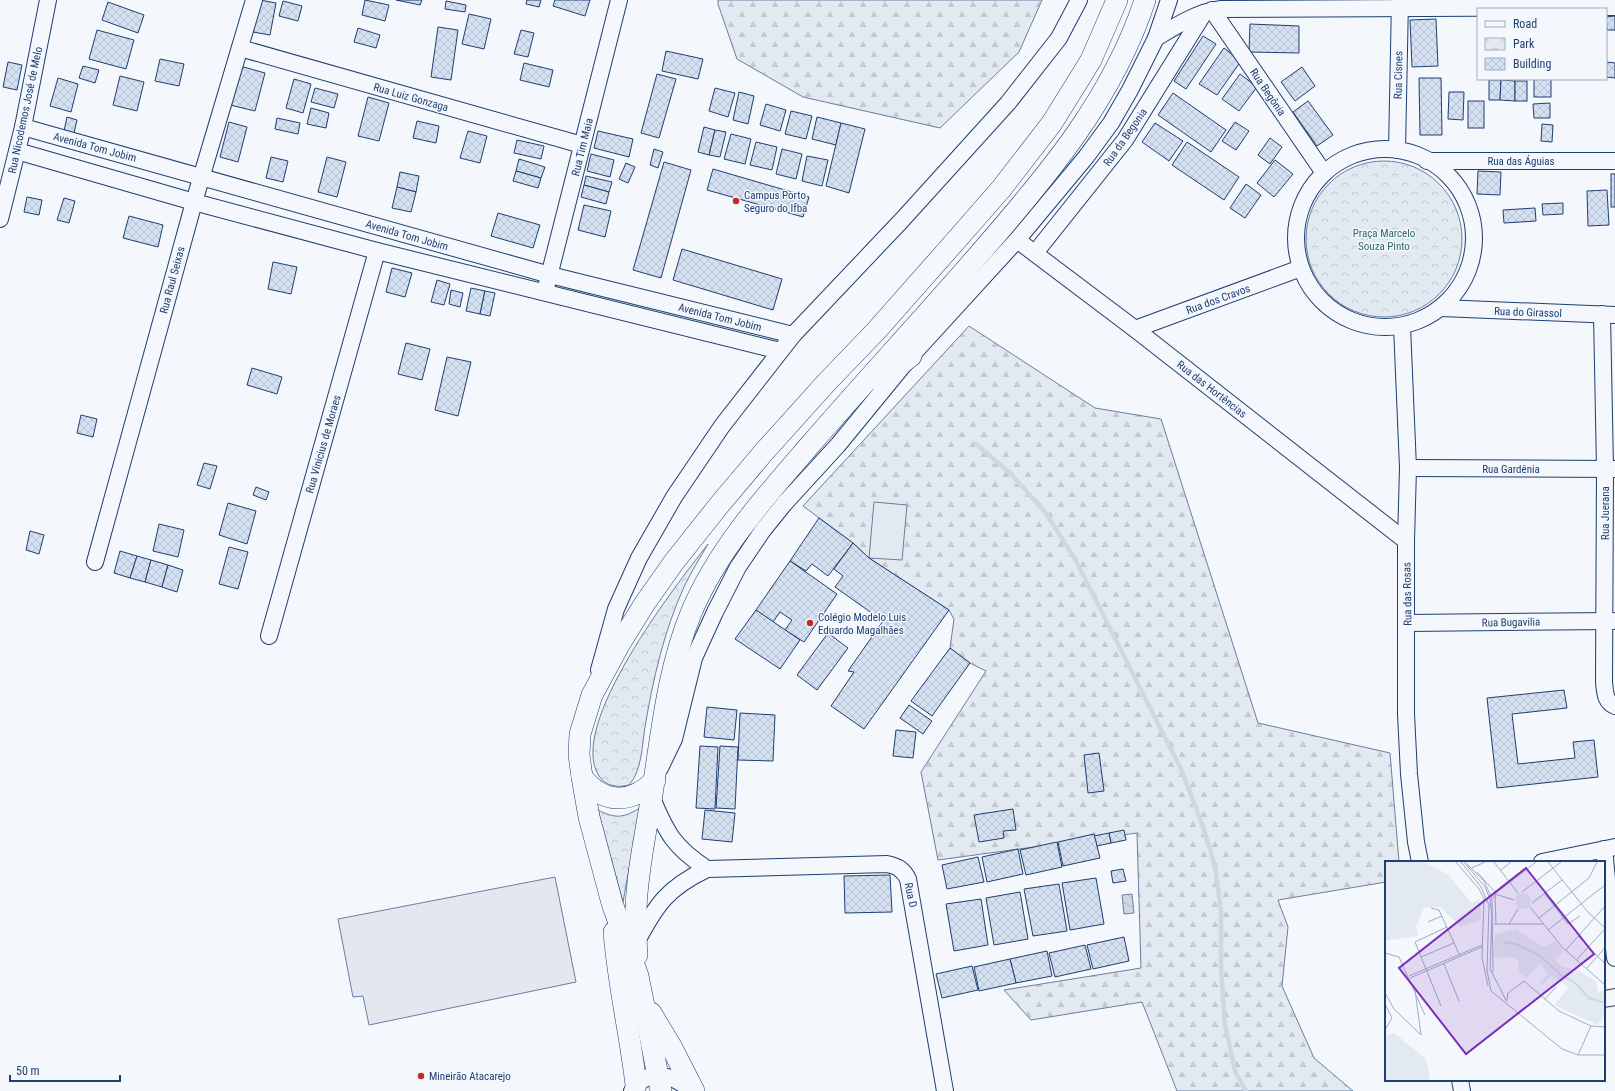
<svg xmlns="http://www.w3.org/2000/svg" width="1615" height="1091" viewBox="0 0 1615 1091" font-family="'Roboto Condensed',sans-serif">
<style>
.forest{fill:url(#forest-firs);stroke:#687fa3}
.park{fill:url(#park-crowns);stroke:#687fa3}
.pitch{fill:#e3e9f0;stroke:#687fa3}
.parking{fill:#e3e8f0;stroke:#687fa3}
.water{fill:url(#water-waves);stroke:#687fa3}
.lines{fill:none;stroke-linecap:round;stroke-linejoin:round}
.stream{stroke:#cfd7e4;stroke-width:4.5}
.building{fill:url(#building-cross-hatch);stroke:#1d3f73}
.minor-casing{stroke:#1d3f73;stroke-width:18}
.major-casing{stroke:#1d3f73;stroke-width:22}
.minor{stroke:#f4f7fb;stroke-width:16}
.major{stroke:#f4f7fb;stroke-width:21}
.poi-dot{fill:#c62828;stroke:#f4f7fb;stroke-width:1.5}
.labels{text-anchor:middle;stroke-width:3;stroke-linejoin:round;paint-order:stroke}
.street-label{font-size:11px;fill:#1d3f73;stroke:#f4f7fb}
.poi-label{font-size:11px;fill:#1d3f73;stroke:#f4f7fb;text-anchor:start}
.park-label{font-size:11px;fill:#2c6c60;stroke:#f4f7fb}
.inset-river{fill:none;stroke:#cfd7e4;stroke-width:2}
.inset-road{fill:none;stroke:#9eadc5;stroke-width:1}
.view{fill:#7b2cbf;fill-opacity:0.15;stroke:#7b2cbf;stroke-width:2}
.inset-edge{fill:none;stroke:#1d3f73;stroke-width:2}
</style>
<defs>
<pattern id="forest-firs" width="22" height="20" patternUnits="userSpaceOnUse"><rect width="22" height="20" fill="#e3e9f0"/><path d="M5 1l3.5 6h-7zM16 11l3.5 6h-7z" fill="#c2c9d1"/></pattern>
<pattern id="park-crowns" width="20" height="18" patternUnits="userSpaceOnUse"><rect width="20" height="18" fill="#e3e9f0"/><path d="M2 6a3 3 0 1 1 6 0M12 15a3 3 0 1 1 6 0" fill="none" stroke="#c2c9d1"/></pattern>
<pattern id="water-waves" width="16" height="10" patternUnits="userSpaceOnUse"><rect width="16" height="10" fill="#cfd7e4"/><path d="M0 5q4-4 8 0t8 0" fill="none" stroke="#b1bac7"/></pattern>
<pattern id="building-cross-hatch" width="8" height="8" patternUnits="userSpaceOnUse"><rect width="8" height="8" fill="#d5e0f0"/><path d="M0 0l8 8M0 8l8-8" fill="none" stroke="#b6c1d1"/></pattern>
</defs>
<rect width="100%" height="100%" fill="#f4f7fb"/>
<g class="forest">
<path d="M718 0H1042L1019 52 940 128 803 97 737 59 718 4Z"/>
<path d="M969 326 1095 408 1161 419 1258 723 1390 753 1399 862H1386V882L1278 900 1288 927 1282 986 1314 1058 1353 1091H1177L1142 1002 1031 1020 1004 990 1141 968 1137 833 938 860 921 772 986 671 970 663 950 648 954 619 949 610 869 558 853 543 803 506Z"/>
</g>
<g class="park">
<circle cx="1384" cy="239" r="78"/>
<path d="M708 544C700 558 691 572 684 587 664 631 653 679 645 727 642 745 642 771 629 785 618 788 605 786 599 776 566 726 676 585 708 544Z"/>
<path d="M640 808 623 902 598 810C616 819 623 818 640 808Z"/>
</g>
<path class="pitch" d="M874 502 907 505 902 560 869 558Z"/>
<path class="parking" d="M555 877 576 982 369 1025 363 996 353 997 338 919Z"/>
<path class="water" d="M1132 894 1134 913 1124 914 1122 895Z"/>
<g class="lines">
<path class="stream" d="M976 444 1010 473 1045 512 1075 559 1181 769 1202 824 1215 866 1221 911V968L1225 1024 1235 1071 1246 1091"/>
</g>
<g class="building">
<path d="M260 0 276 3 270 35 253 32Z"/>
<path d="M365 0 389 5 385 21 362 15Z"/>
<path d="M396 0H422L420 5Z"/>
<path d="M527 0H541L539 7 526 4Z"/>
<path d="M555 0H590L585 16 553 6Z"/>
<path d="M283 1 302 6 298 21 279 16Z"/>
<path d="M446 1 466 5 465 12 445 9Z"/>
<path d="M108 2 144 15 138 33 102 20Z"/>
<path d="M469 14 491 19 484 49 462 44Z"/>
<path d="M1615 16V30H1607L1606 17Z"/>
<path d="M1436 19 1438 66 1412 67 1410 20Z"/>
<path d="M1250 24 1299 26V53L1249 52Z"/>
<path d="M438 27 458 30 451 80 431 77Z"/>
<path d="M358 28 380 35 376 48 354 42Z"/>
<path d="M97 30 134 40 126 69 89 59Z"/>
<path d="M521 30 534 33 528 57 514 54Z"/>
<path d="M1203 36 1216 44 1186 89 1174 81Z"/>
<path d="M1224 48 1241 61 1217 95 1199 84Z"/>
<path d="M666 51 703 59 698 79 662 71Z"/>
<path d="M160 59 184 64 179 86 155 81Z"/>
<path d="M8 62 22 65 17 90 3 87Z"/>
<path d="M1606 62 1615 63V78L1606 77Z"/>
<path d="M524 63 553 70 549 87 520 80Z"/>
<path d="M83 66 99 70 95 83 79 78Z"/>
<path d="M240 66 265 73 255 111 230 105Z"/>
<path d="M1302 67 1315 86 1295 101 1281 82Z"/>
<path d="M657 74 676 79 659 138 641 133Z"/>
<path d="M1240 74 1257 87 1239 111 1222 99Z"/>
<path d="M120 76 144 82 137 111 113 105Z"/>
<path d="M58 78 78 84 71 112 50 106Z"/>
<path d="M1419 78H1441L1442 135H1420Z"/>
<path d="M294 79 311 84 303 113 286 108Z"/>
<rect x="1534" y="79" width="17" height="18"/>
<path d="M1489 80H1501L1500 100H1489Z"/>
<path d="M1501 80 1515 81V101L1500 100Z"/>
<rect x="1515" y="81" width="12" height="20"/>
<path d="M315 88 338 94 334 108 311 102Z"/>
<path d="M715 88 735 93 728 117 709 111Z"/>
<path d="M739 92 754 96 748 124 733 120Z"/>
<path d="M1449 92H1464L1463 120 1448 119Z"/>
<path d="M1173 93 1226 130 1211 152 1158 115Z"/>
<path d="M368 97 389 103 379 141 358 136Z"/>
<path d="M1308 101 1333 135 1317 146 1293 112Z"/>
<rect x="1468" y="101" width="16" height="27"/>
<path d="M1550 103V118H1534L1533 104Z"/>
<path d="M766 104 786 110 780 131 760 125Z"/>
<path d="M311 108 329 113 326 128 307 124Z"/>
<path d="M791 111 812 116 806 139 785 134Z"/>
<path d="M67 117 77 120 74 133 64 131Z"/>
<path d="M817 117 841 123 836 145 812 139Z"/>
<path d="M277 118 300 123 298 134 275 129Z"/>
<path d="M417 121 439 126 436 143 413 138Z"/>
<path d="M229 122 247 127 238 162 220 157Z"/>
<path d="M1235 122 1249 131 1236 150 1222 141Z"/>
<path d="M841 123 865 129 849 193 826 186Z"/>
<path d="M1155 123 1183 141 1169 161 1142 142Z"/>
<path d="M1542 124 1553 125 1552 142 1541 141Z"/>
<path d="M704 127 715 130 709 155 698 152Z"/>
<path d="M715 130 726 132 720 157 709 155Z"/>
<path d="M468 131 487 136 480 163 460 158Z"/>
<path d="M598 131 633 139 629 157 594 148Z"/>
<path d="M731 134 751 139 745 164 724 159Z"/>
<path d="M1270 138 1282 147 1270 164 1258 155Z"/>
<path d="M517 140 544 146 541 159 514 153Z"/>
<path d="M756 142 777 147 772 170 750 165Z"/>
<path d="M1187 142 1239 177 1224 200 1172 165Z"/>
<path d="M654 149 663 152 658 168 650 165Z"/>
<path d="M782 149 802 154 796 179 776 174Z"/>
<path d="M591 154 614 160 610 177 587 171Z"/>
<path d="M807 156 828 160 822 186 802 181Z"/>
<path d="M271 157 288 161 283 182 266 178Z"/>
<path d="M327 157 346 162 337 197 318 192Z"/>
<path d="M519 159 545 167 541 178 516 171Z"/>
<path d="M1275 160 1293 174 1274 197 1257 183Z"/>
<path d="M664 162 691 170 661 278 633 270Z"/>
<path d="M626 163 635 167 628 183 619 179Z"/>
<path d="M713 169 809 197 803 217 707 190Z"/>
<path d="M516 171 541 178 538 188 513 181Z"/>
<path d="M1478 171 1501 172 1500 195 1477 194Z"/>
<path d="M400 172 419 176 416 192 397 187Z"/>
<rect x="1611" y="174" width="4" height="33"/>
<path d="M586 176 612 182 609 192 584 185Z"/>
<path d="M1246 184 1261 195 1245 218 1230 208Z"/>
<path d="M584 185 609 192 606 204 581 197Z"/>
<path d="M397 187 416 192 411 212 392 208Z"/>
<path d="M1607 190 1609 225 1588 226 1587 191Z"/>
<path d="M27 197 42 200 39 215 24 212Z"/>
<path d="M64 198 75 201 69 223 57 220Z"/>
<path d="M1563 203V214L1543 215 1542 204Z"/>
<path d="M584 205 611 211 605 237 578 230Z"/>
<path d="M1535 208 1536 221 1504 223 1503 210Z"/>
<path d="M498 213 540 225 533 248 491 236Z"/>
<path d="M129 216 163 225 158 247 123 238Z"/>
<path d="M682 249 782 279 773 310 673 280Z"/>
<path d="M273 262 297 267 291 294 268 289Z"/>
<path d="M392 268 412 273 405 297 386 292Z"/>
<path d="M437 280 450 284 444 305 431 302Z"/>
<path d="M471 288 485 291 480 314 466 311Z"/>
<path d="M451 290 463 293 460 307 449 304Z"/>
<path d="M485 291 495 293 490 316 480 314Z"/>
<path d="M406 343 430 349 422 380 398 374Z"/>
<path d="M447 357 471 362 458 416 435 410Z"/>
<path d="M252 368 282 377 277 394 247 385Z"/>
<path d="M81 415 97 419 93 437 77 433Z"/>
<path d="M204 463 217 466 210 489 197 485Z"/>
<path d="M256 487 269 492 266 500 253 495Z"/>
<path d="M228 503 256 511 247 544 219 535Z"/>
<path d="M819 518 853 543 828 576 812 564 806 571 790 561Z"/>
<path d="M159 524 184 530 178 557 153 551Z"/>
<path d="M30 531 44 535 39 554 26 550Z"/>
<path d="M853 543 869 558 949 610 864 729 831 706 854 672 848 671 883 621 835 587 843 576 834 569Z"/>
<path d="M229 547 248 552 238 589 219 584Z"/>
<path d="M120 551 137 556 130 578 114 573Z"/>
<path d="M137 556 151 560 145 582 130 578Z"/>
<path d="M151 560 168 565 162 587 145 582Z"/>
<path d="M790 561 837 594 804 642 785 630 792 620 780 612 773 622 756 610Z"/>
<path d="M168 565 183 570 177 592 162 587Z"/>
<path d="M756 610 800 640 780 669 735 639Z"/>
<path d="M828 633 848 648 817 690 797 675Z"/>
<path d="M950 648 970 663 932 716 911 701Z"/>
<path d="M1564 690 1567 708 1512 714 1518 764 1575 758 1573 742 1594 740 1598 777 1497 788 1487 698Z"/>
<path d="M909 705 932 721 923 734 900 718Z"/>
<path d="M707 707 737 710 734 740 704 737Z"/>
<path d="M740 713 775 715 773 761 738 760Z"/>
<path d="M896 730 916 732 913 758 893 756Z"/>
<path d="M700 746 718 747 715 809 696 808Z"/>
<path d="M720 746 738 747 735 809 716 808Z"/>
<path d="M1099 753 1104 791 1088 793 1084 755Z"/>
<path d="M1013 809 1016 830 1003 831 1004 838 979 842 974 815Z"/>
<path d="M705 810 735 813 732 842 702 839Z"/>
<path d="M1124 830 1126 840 1111 843 1109 833Z"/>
<path d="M1109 833 1111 843 1097 846 1094 836Z"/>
<path d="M1094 834 1100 858 1063 866 1058 842Z"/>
<path d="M1057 842 1062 867 1026 875 1020 850Z"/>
<path d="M1018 849 1023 874 987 882 982 857Z"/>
<path d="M978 857 984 882 947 889 942 865Z"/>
<path d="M1123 869 1126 881 1113 883 1111 871Z"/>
<path d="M890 875 892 912 845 913 844 876Z"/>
<path d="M1096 878 1104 924 1070 930 1062 883Z"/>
<path d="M1059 884 1067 931 1033 936 1024 889Z"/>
<path d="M1020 892 1028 939 994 945 986 898Z"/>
<path d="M981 899 988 945 954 951 946 904Z"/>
<path d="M1124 937 1129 961 1093 969 1087 945Z"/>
<path d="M1085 945 1091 969 1055 977 1049 953Z"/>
<path d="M1047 951 1052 976 1016 983 1010 959Z"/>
<path d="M1010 959 1016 983 979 991 974 967Z"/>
<path d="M972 966 978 990 942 998 936 974Z"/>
</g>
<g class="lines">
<g class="minor-casing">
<g id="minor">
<path d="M1212 10 1324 173"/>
<path d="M1156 38C1176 26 1197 12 1221 9L1615 7"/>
<path d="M240 48 582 145"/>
<path d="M23 127 550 275 793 335"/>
<circle cx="1385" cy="238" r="89"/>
<path d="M1397 150 1400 0"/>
<path d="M17 151 194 202 377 251 780 351"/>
<path d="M1427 161H1615"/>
<path d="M0 219 23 127 48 0"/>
<path d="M1017 240 1135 329 1406 541"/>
<path d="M1035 253 1125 140 1204 13"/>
<path d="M547 284 619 0"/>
<path d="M1441 308 1615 315"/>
<path d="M1602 314 1605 469 1604 682C1605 692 1605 702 1615 706"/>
<path d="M1402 326 1408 468 1406 541V714L1409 774 1416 842 1420 862"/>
<path d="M1135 329 1301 268"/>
<path d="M1408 468 1615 469"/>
<path d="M95 562 194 202 254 0"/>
<path d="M1407 623 1613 621"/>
<path d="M269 636 377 251"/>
<path d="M599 670 616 609 639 558 674 497 722 426 793 335 902 220 1008 103 1059 38 1079 0"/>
<path d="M660 768 674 739 694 658 715 612 738 567 763 530 784 504 838 445 911 356 1017 240 1086 157 1111 123 1130 90 1156 38 1169 0"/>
<path d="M652 798C667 834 674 847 707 869"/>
<path d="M1604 849 1615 958"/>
<path d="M1542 862 1615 847"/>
<path d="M636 943C656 905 667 888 707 869L887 864C897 866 903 869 908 879L945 1091"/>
<path d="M1604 999 1615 997"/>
<path d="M1460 1080 1462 1091"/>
<path d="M632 1091C648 1066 673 1075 692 1091"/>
</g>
</g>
<g class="major-casing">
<g id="major">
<path d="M880 380 911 356"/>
<path d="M582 777C603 804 631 805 655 780"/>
<path d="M614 932C618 984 630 1033 636 1085"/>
<path d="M637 955C636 940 635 925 636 910 637 870 647 828 653 788 662 729 668 669 691 613 718 549 765 497 810 445 866 380 925 317 981 252 1048 175 1113 98 1145 0"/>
<path d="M651 1013 672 1048 694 1091"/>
<path d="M661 1091 638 976 612 903 589 817 582 777 579 755 580 734 592 695 619 645 645 603 674 562 720 504 763 453 826 383 876 331 959 237 1001 189 1052 123 1091 60 1117 0"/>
</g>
</g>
<use href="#minor" class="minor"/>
<use href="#major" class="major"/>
</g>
<g class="poi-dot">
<circle cx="736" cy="201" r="4"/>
<circle cx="810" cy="623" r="4"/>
<circle cx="421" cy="1076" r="4"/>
</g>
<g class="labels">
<g class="street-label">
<text transform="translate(1398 75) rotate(-89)" y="4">Rua Cisnes</text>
<text transform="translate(1268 92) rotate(56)" y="4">Rua Begônia</text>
<text transform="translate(411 97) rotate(16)" y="4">Rua Luiz Gonzaga</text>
<text transform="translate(25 110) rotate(-78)" y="4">Rua Nicodemos José de Melo</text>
<text transform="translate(1125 137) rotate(-55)" y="4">Rua da Begonia</text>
<text transform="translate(95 147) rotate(15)" y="4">Avenida Tom Jobim</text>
<text transform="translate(582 147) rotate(-76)" y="4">Rua Tim Maia</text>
<text x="1521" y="165">Rua das Águias</text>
<text transform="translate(407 235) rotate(16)" y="4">Avenida Tom Jobim</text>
<text transform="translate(172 280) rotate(-75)" y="4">Rua Raul Seixas</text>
<text transform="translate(1218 299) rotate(-20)" y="4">Rua dos Cravos</text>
<text transform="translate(1528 312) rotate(2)" y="4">Rua do Girassol</text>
<text transform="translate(720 317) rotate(14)" y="4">Avenida Tom Jobim</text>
<text transform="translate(1212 389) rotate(38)" y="4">Rua das Hortências</text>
<text transform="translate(323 444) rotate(-74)" y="4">Rua Vinicius de Moraes</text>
<text x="1511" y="473">Rua Gardênia</text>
<text transform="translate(1605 513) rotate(-90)" y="4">Rua Juerana</text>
<text transform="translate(1407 594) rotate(-91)" y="4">Rua das Rosas</text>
<text transform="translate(1511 622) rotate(-1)" y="4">Rua Bugavilia</text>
<text transform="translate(911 895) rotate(78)" y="4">Rua D</text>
</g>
<g class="poi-label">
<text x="744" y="199">Campus Porto<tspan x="744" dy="13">Seguro do Ifba</tspan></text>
<text x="818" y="621">Colégio Modelo Luis<tspan x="818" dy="13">Eduardo Magalhães</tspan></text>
<text x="429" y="1080">Mineirão Atacarejo</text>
</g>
<g class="park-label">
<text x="1384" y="237">Praça Marcelo<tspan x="1384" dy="13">Souza Pinto</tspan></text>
</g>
</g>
<g transform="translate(1385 861)">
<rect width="220" height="220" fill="#f4f7fb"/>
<path d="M0 1H39L62 13 87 42 95 38 96 59 76 66 55 46 39 47 31 65 33 75 0 80ZM131 68 158 86 170 80 179 90 170 99 176 105 192 109 211 120 213 131 220 130V154L213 164 169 144 184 126 166 115 158 123H154L163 113 155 102 141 117 134 111 133 99 126 96 108 97 110 73Z" fill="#e3e9f0"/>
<path d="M9 172 41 198 45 219H0V175Z" fill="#e3e9f0"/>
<path d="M130 40a8 8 0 1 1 16 0a8 8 0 1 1-16 0Z" fill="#e3e9f0"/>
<path class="inset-river" d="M118 81 133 84 154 94 177 115 189 121 204 137 220 142"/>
<path class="inset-road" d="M71 1 94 28 99 38 97 96 103 125M76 1 96 26 104 44 102 109 106 130 177 188 193 194H220M79 1 100 26 105 38 107 55 105 108 122 141M109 1 133 32M163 1 202 50 220 67M81 2 99 20 107 38 108 111M87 7 100 1M116 9 126 1M92 11 111 32M137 31 176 1M110 33 129 39M160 33 183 63 195 55M110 34 111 63M108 37 111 32 151 1M147 42 177 19M145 46 177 86 220 124M46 47 54 49 75 95M154 57 204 17 212 1M43 61 57 55M109 63H158M124 63 133 48M163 69 220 24M193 75 220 103M181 89 220 45M0 92 14 96 40 154M36 96 69 82M192 98 220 68M59 103 74 140M202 107 220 87M24 115 97 84M25 117 97 86M0 132 9 148 36 174 30 129M160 138 171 126M122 139 123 132 139 120 174 150 206 165 193 194M0 143 7 157 0 169M56 145 30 81 62 66M206 165 220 166"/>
<path class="view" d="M141 7 209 93 81 193 14 107Z"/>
<rect width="220" height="220" class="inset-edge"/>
</g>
<rect x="1477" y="8" width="130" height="72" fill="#f4f7fb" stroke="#9eadc5"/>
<rect x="1485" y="21" width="20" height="6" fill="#f4f7fb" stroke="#9eadc5"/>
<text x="1513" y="28" font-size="12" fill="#1d3f73">Road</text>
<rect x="1485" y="38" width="20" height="12" fill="url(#park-crowns)" stroke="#9eadc5"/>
<text x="1513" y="48" font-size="12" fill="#1d3f73">Park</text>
<rect x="1485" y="58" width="20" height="12" fill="url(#building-cross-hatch)" stroke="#9eadc5"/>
<text x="1513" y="68" font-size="12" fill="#1d3f73">Building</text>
<path d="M10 1075v6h110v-6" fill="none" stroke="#1d3f73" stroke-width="2"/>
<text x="16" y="1075" font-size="12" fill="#1d3f73" stroke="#f4f7fb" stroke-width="3" paint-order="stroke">50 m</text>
</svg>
